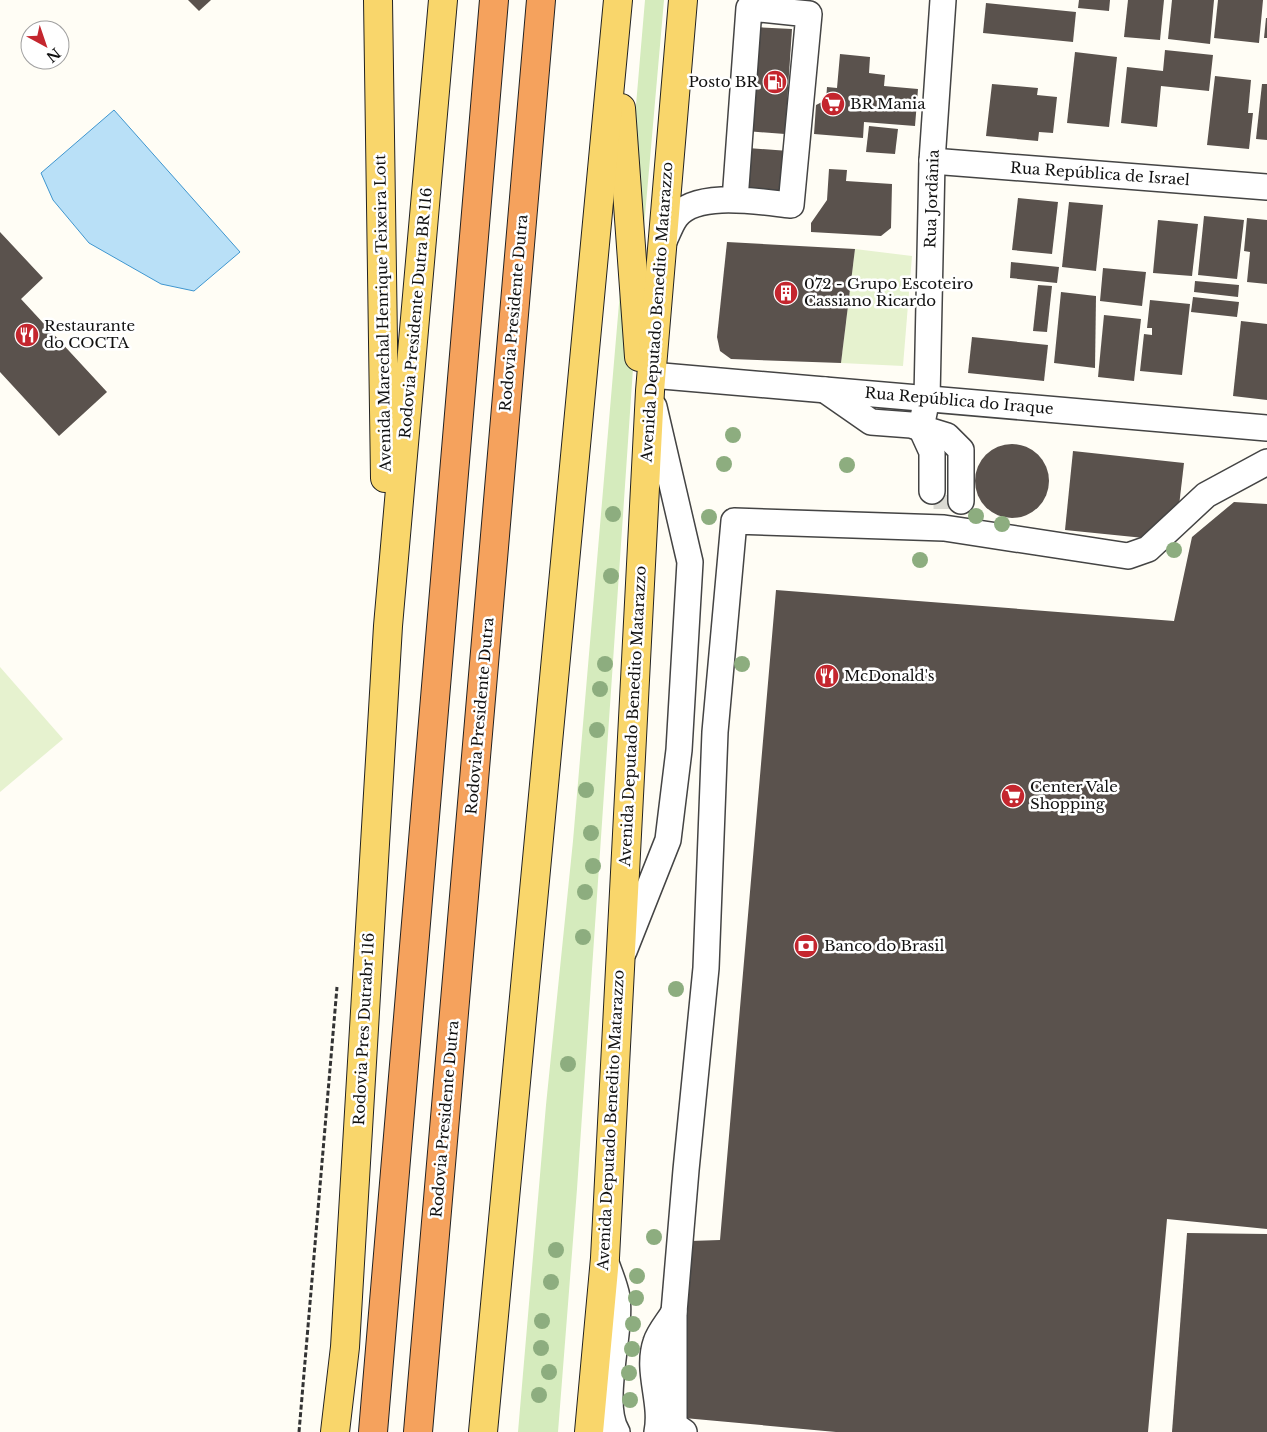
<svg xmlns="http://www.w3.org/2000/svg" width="1267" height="1432" viewBox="0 0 1267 1432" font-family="'Libre Baskerville',serif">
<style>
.green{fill:#d5ebbd}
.pitch{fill:#e6f2cf}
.water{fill:#b9e0f7;stroke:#3f96cf}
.building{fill:#5a524d}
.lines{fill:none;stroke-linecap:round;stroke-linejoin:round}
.minor-tunnel{stroke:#dbdad3;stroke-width:25;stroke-dasharray:25 12;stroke-linecap:butt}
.minor-casing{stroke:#444;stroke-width:28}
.major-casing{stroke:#222;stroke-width:30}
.highway-casing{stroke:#222;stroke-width:30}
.path{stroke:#333;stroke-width:3;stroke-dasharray:5 2.5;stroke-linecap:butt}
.minor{stroke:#fff;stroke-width:25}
.major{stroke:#f9d66b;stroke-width:28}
.highway{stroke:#f5a25d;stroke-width:28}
.tree{fill:#8dad7f}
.labels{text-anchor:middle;stroke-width:5;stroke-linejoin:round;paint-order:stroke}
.poi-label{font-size:15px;fill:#111;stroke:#fff;text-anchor:start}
.street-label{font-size:15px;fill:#111;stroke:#fff}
</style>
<rect width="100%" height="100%" fill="#fffdf5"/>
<path class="green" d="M645 0H664L638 295 577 1189 558 1432H518L546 1105 573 841Z"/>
<g class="pitch">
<path d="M855 249 912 256 903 366 841 363Z"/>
<path d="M0 667 63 739 0 792Z"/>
</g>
<path class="water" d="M114 110 240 252 194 291 161 284 89 243 53 200 41 173Z"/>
<g class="building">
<path d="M188 0H211L199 11Z"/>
<path d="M1079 0H1110L1109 11 1078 8Z"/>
<path d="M1128 0H1164L1160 40 1124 37Z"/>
<path d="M1172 0H1214L1210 44 1168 39Z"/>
<path d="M1218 0H1263L1259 43 1214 38Z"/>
<path d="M986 3 1076 12 1073 42 983 33Z"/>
<path d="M1266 18H1267V38H1264Z"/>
<path d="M753 27 792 29 785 134 746 131Z"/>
<path d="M1165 50 1213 55 1209 91 1161 86 1157 127 1121 123 1127 67 1163 71Z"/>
<path d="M1075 52 1117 57 1109 127 1067 123Z"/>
<path d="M840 54 870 57 869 73 885 75 884 86 918 89 915 126 864 122 863 138 814 134 816 105 826 100 827 87 837 88Z"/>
<path d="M1215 76 1251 80 1248 113H1253L1249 149 1207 145Z"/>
<path d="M992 84 1038 88 1037 95 1057 97 1053 133 1039 132 1038 141 986 136Z"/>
<path d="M1262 84H1267V140L1256 139Z"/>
<path d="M869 126 898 129 895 154 866 152Z"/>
<path d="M748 148 789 151 783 211 742 207Z"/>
<path d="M829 169 847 170 846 181 892 184 891 228 881 236 811 232V223L827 200Z"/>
<path d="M1018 198 1058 202 1052 254 1012 250Z"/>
<path d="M1069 202 1103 205 1096 271 1062 267Z"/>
<path d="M1204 216 1244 220 1237 279 1198 275Z"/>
<path d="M1247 218 1267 220V284L1247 282 1250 252 1244 251Z"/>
<path d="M1158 220 1198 224 1192 276 1153 273Z"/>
<path d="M0 232 43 278 21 299 107 392 59 436 0 372Z"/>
<path d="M727 242 855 249 841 363 731 359 720 351 717 337Z"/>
<path d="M1011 262 1059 267 1057 283 1010 278Z"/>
<path d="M1103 268 1146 272 1142 306 1100 301Z"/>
<path d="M1195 281 1239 285 1238 297 1194 292Z"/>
<path d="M1038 285 1052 286 1047 332 1033 331Z"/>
<path d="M1061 292 1096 296 1095 368 1054 363Z"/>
<path d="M1193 297 1239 302 1237 317 1191 312Z"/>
<path d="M1150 300 1190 304 1182 375 1140 371 1144 334 1152 335V328H1147Z"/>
<path d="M1104 315 1141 319 1134 381 1098 377Z"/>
<path d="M1241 321 1267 324V400L1233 396Z"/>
<path d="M972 337 1048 345 1044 381 968 373Z"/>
<circle cx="1012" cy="481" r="37"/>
<path d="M1073 451 1184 463 1179 506 1144 538 1065 530Z"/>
<path d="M942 495 954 496 952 509 941 508Z"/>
<path d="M1234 502 1267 504V1229L1167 1219 1148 1432H836L684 1418 690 1241 720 1240 776 590 1174 621 1192 537Z"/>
<path d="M1187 1233 1267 1234V1432H1172Z"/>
</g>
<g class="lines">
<path class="minor-tunnel" d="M946 509V495"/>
<g class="minor-casing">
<g id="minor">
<path d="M932 161 1267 187"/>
<path d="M662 245C667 236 670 225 676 217 696 190 761 202 791 205L809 14 749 8 735 200"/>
<path d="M651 375 1267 428"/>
<path d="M825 390 871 422 911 425 947 436 961 450V501"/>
<path d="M932 491V452L921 428 927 398 932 161 943 0"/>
<path d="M624 951 668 840 679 750 690 562 654 407"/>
<path d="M605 1260C609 1272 615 1285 617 1297 622 1332 599 1403 617 1432"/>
<path d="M657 1432C663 1402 646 1371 656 1342 659 1332 669 1321 674 1312"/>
<path d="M684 1432 674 1425V1312L686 1170 706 968 715 732 734 521 944 528 1128 556 1148 549 1206 495 1267 462"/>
</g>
</g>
<g class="major-casing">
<g id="major">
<path d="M378 0 385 478"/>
<path d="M621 108 639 357"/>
<path d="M335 1432 345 1347 388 626 443 0"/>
<path d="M483 1432 618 0"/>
<path d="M589 1432 605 1258 650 391 683 0"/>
</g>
</g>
<g class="highway-casing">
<g id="highway">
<path d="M373 1432 494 0"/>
<path d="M418 1432 541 0"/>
</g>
</g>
<path class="path" d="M299 1432 337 987"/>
<use href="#minor" class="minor"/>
<use href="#major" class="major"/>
<use href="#highway" class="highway"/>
</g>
<g class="tree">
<circle cx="733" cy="435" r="8"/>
<circle cx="724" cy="464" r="8"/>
<circle cx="847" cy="465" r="8"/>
<circle cx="613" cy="514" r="8"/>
<circle cx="976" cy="516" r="8"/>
<circle cx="709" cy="517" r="8"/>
<circle cx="1002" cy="524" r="8"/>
<circle cx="1174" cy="550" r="8"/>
<circle cx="920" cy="560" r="8"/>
<circle cx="611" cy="576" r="8"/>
<circle cx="605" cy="664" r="8"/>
<circle cx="742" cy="664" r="8"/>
<circle cx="600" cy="689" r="8"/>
<circle cx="597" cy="730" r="8"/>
<circle cx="586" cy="790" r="8"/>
<circle cx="591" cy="833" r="8"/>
<circle cx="593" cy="866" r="8"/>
<circle cx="585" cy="892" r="8"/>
<circle cx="583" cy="937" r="8"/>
<circle cx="676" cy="989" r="8"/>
<circle cx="568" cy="1064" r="8"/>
<circle cx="654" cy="1237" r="8"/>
<circle cx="556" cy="1250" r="8"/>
<circle cx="637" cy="1276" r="8"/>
<circle cx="551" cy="1282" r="8"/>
<circle cx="636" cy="1298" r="8"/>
<circle cx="542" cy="1321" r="8"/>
<circle cx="633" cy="1324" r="8"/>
<circle cx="541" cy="1348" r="8"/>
<circle cx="632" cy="1349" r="8"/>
<circle cx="549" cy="1372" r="8"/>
<circle cx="629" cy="1373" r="8"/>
<circle cx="539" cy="1395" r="8"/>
<circle cx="630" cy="1400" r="8"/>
</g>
<defs>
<g id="fuel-disc" transform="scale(1.25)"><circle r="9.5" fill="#c4262e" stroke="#fff"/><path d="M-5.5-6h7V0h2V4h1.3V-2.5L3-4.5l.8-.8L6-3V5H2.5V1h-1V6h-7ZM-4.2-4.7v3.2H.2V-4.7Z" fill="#fff"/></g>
<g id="supermarket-disc" transform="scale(1.25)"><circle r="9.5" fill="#c4262e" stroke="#fff"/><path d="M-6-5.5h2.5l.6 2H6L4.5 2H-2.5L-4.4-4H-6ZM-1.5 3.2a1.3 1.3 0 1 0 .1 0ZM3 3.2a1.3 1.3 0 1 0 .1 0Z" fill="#fff"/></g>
<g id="building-disc" transform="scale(1.25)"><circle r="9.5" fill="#c4262e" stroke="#fff"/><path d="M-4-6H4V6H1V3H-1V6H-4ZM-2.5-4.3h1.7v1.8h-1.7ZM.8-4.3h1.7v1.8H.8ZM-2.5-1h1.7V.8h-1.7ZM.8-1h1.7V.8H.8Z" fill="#fff"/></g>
<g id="restaurant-disc" transform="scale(1.25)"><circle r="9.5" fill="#c4262e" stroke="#fff"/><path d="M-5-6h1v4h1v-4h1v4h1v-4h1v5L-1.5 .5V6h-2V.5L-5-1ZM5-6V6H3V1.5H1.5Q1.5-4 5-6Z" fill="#fff"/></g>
<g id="bank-disc" transform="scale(1.25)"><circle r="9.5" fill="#c4262e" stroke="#fff"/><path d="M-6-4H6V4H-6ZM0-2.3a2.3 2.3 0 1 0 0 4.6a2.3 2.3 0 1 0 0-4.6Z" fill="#fff"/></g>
</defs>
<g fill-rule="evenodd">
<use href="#fuel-disc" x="775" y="82"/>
<use href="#supermarket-disc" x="833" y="104"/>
<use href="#building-disc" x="786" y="293"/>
<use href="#restaurant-disc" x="27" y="335"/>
<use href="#restaurant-disc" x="827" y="676"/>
<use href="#supermarket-disc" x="1013" y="796"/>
<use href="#bank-disc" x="806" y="946"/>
</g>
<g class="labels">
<g class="poi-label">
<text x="758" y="87" text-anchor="end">Posto BR</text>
<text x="850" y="109">BR Mania</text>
<text x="804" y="289">072 - Grupo Escoteiro<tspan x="804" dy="17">Cassiano Ricardo</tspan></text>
<text x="44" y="331">Restaurante<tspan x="44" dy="17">do COCTA</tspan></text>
<text x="844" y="681">McDonald's</text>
<text x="1030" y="792">Center Vale<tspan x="1030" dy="17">Shopping</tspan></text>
<text x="824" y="951">Banco do Brasil</text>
</g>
<g class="street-label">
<text transform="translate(1100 174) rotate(4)" y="5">Rua República de Israel</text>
<text transform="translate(932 199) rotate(-88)" y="5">Rua Jordânia</text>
<text transform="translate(657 312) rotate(-86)" y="5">Avenida Deputado Benedito Matarazzo</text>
<text transform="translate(383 313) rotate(-91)" y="5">Avenida Marechal Henrique Teixeira Lott</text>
<text transform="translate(416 313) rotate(-85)" y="5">Rodovia Presidente Dutra BR 116</text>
<text transform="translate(514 313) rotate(-85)" y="5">Rodovia Presidente Dutra</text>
<text transform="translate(959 401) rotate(5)" y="5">Rua República do Iraque</text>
<text transform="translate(480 716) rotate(-85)" y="5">Rodovia Presidente Dutra</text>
<text transform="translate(633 716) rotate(-87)" y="5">Avenida Deputado Benedito Matarazzo</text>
<text transform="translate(364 1029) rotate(-87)" y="5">Rodovia Pres Dutrabr 116</text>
<text transform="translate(445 1119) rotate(-85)" y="5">Rodovia Presidente Dutra</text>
<text transform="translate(611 1120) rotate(-87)" y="5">Avenida Deputado Benedito Matarazzo</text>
</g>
</g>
<g transform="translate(45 45) rotate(140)"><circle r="24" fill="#ffffff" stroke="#a0a0a0"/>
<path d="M0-4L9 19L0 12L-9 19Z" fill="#c4262e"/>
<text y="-8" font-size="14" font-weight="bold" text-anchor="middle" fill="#111111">N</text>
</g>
</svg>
